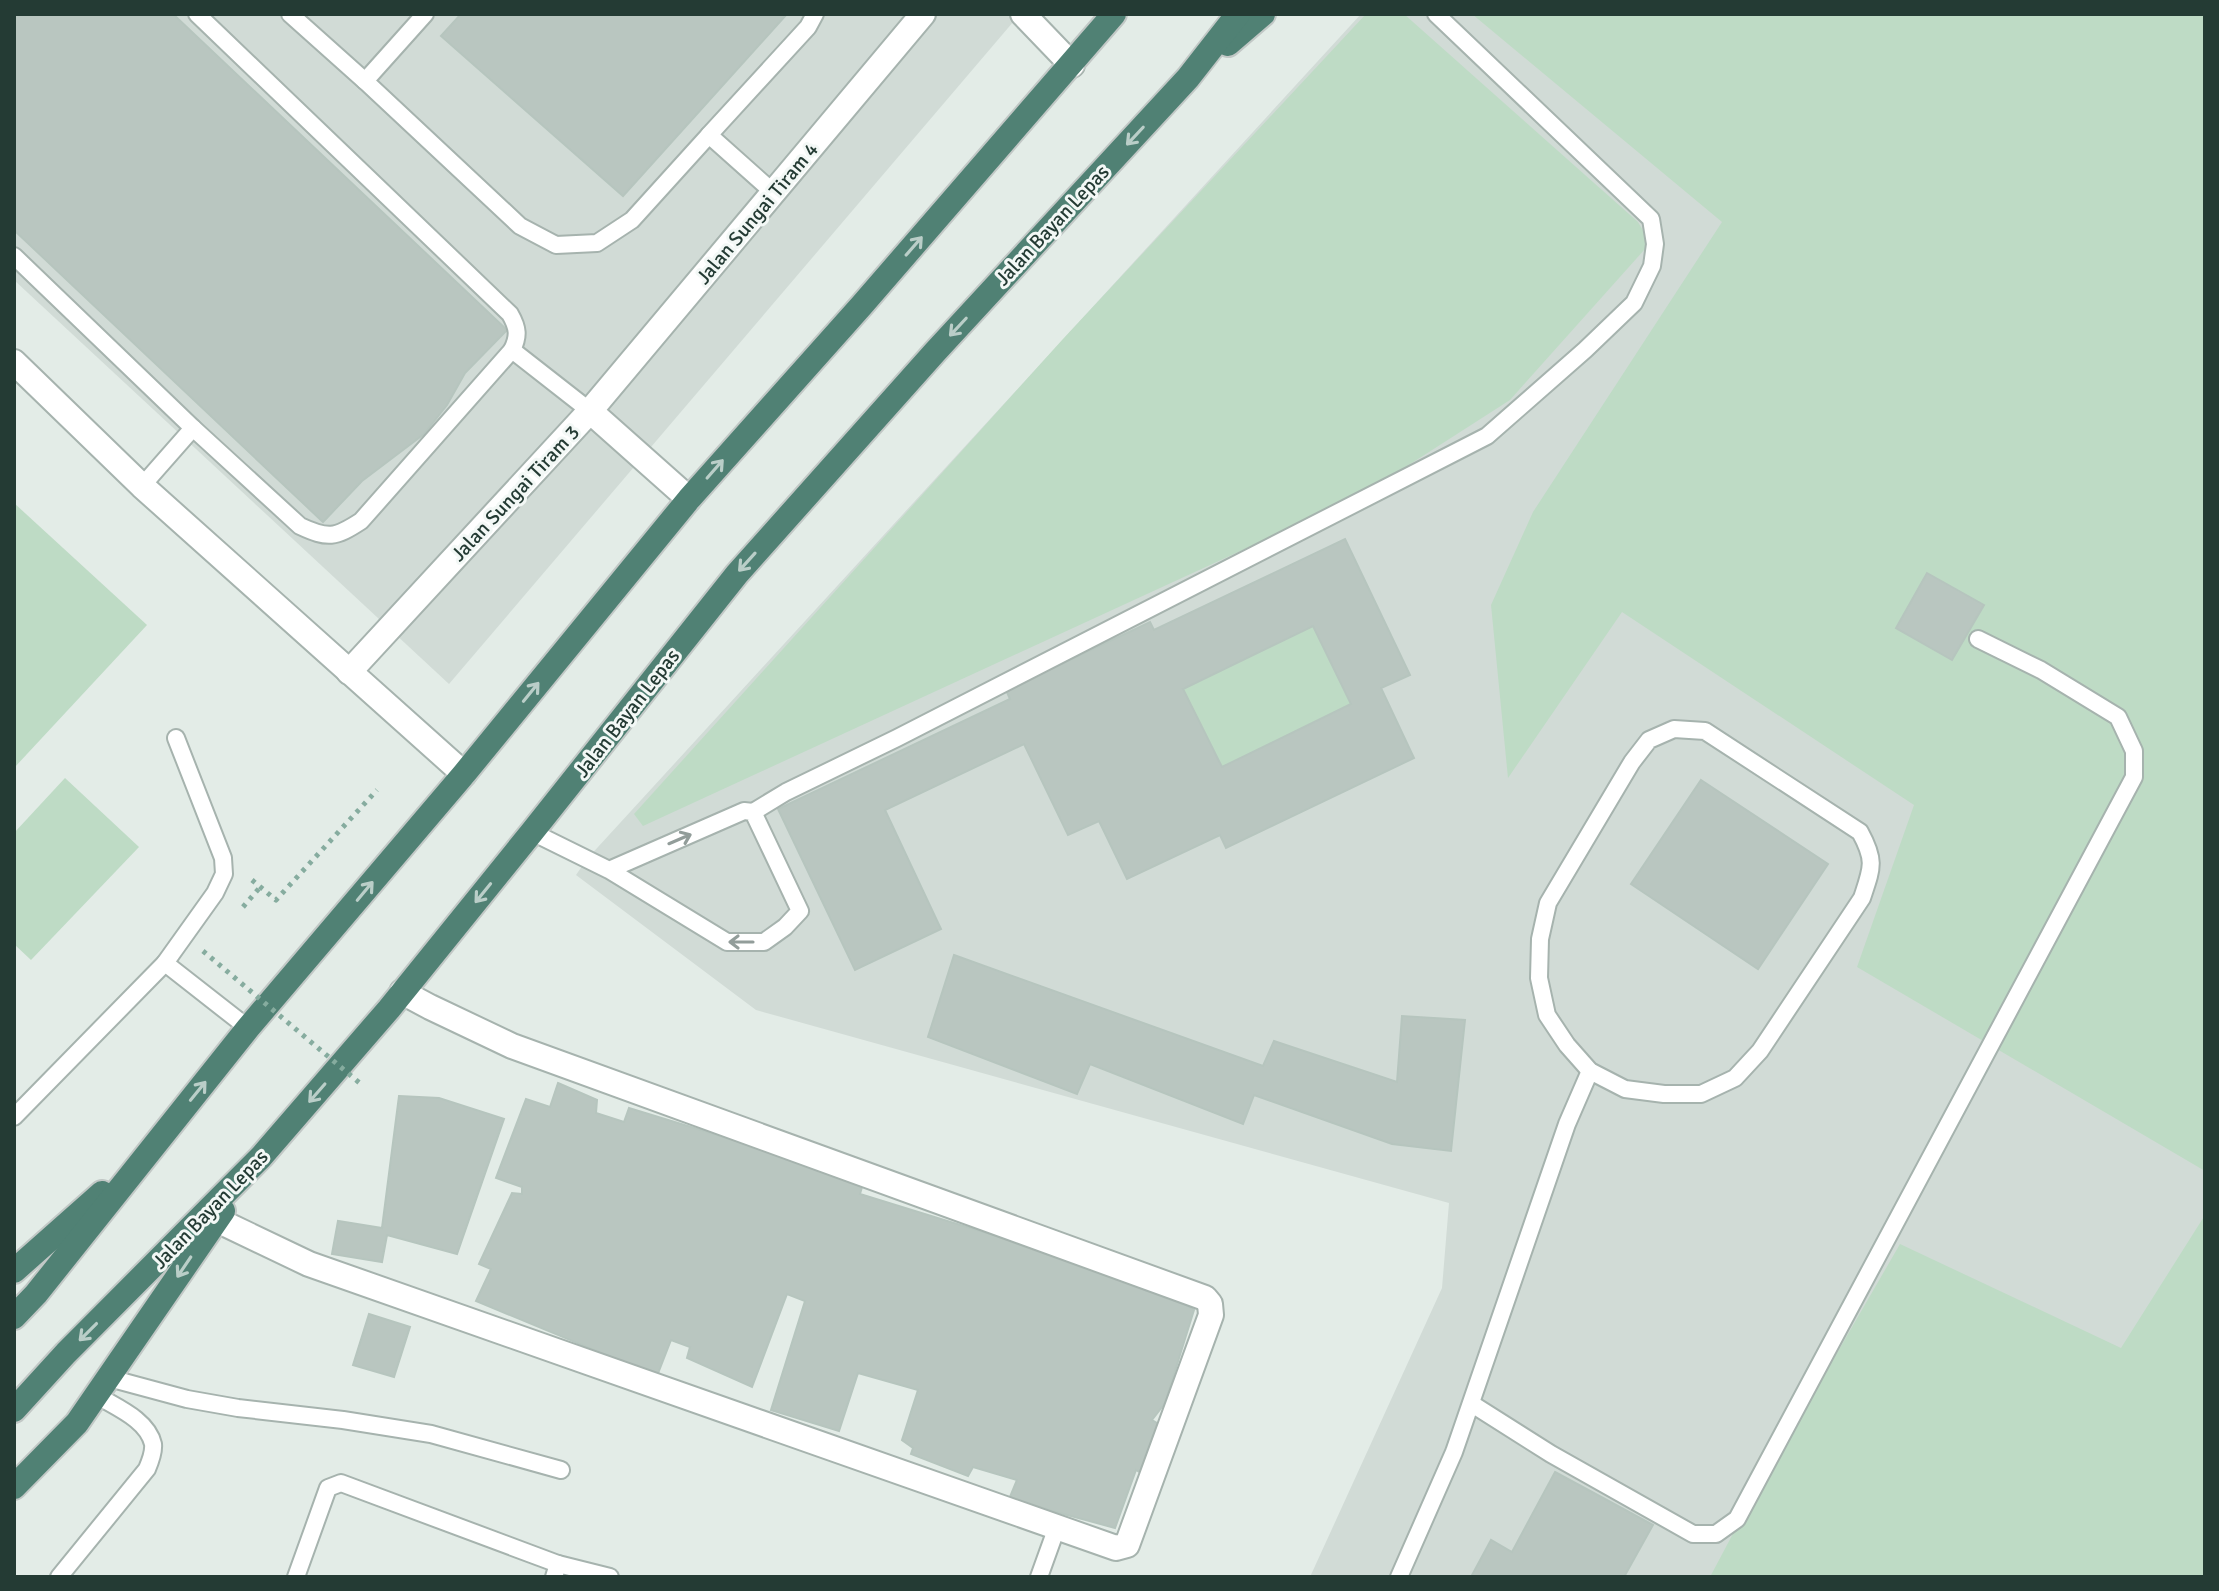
<svg xmlns="http://www.w3.org/2000/svg" width="2219" height="1591" viewBox="0 0 2219 1591" font-family="Signika,sans-serif">
<style>
.built{fill:#d1dbd6}
.green{fill:#bedbc5}
.building{fill:#b9c6c0;stroke:#b6c5be;stroke-width:2;fill-rule:evenodd}
.lines{fill:none;stroke-linecap:round;stroke-linejoin:round}
.service-casing{stroke:#a6b3ae;stroke-width:20}
.minor-casing{stroke:#a6b3ae;stroke-width:28}
.trunk-casing{stroke:#c2c8c6;stroke-width:28}
.path{stroke:#86ac9f;stroke-width:5;stroke-dasharray:4 6;stroke-linecap:butt}
.service{stroke:#fff;stroke-width:16}
.minor{stroke:#fff;stroke-width:24}
.trunk{stroke:#508174;stroke-width:24}
.path-bridge{stroke:#86ac9f;stroke-width:5;stroke-dasharray:4 6;stroke-linecap:butt}
.oneway{stroke:#bacec8}
.oneway2{stroke:#929d9a}
.labels{text-anchor:middle;stroke-width:6;stroke-linejoin:round;paint-order:stroke}
.street-label{font-size:20px;fill:#243b34;stroke:#f3f8f6}
</style>
<rect width="100%" height="100%" fill="#e3ece7"/>
<g class="built">
<path d="M14 14H1020L449 684 14 280Z"/>
<path d="M1361 14H2205V1577H1310L1442 1288 1449 1203 756 1010 576 875 587 859 631 811Z"/>
</g>
<g class="green">
<path d="M1366 14H1404L1638 222 1645 234V249L1510 400 1362 495 643 826 634 814 1063 339Z"/>
<path d="M1472 14H2205V1171L1857 967 1914 805 1622 612 1508 778 1491 605 1533 512 1722 222Z"/>
<path d="M14 503 147 625 14 768Z"/>
<path d="M1313 626 1351 704 1222 767 1183 689Z"/>
<path d="M65 778 139 847 31 960 14 944V833Z"/>
<path d="M2205 1215V1577H1710L1736 1528 1900 1244 2121 1348Z"/>
</g>
<g class="building">
<path d="M14 14H173L507 330 465 373 447 405 424 434 362 481 323 522 14 230Z"/>
<path d="M461 14H787L623 196 441 36Z"/>
<path d="M1345 539 1410 675 1381 688 1414 758 1226 848 1220 835 1127 879 1099 821 1068 835 1024 744 885 810 941 929 855 970 778 809 1010 699 1006 690 1150 622 1154 630ZM1313 626 1351 704 1222 767 1183 689Z"/>
<path d="M1927 573 1984 605 1952 660 1896 628Z"/>
<path d="M1701 780 1828 864 1758 969 1631 884Z"/>
<path d="M954 955 1263 1066 1274 1041 1397 1082 1402 1016 1465 1020 1451 1151 1392 1144 1254 1095 1243 1124 1090 1064 1077 1094 928 1037Z"/>
<path d="M558 1083 597 1100 596 1113 624 1122 629 1108 864 1180 860 1194 1152 1284 1194 1310 1165 1403 1152 1420 1162 1426 1146 1476 1136 1470 1115 1528 1049 1510 1010 1497 1017 1480 973 1467 968 1476 911 1454 913 1448 902 1440 918 1390 858 1373 839 1431 771 1410 805 1301 787 1294 752 1387 687 1358 690 1347 671 1340 657 1376 476 1301 491 1269 479 1264 512 1193 522 1194V1187L496 1178 526 1099 550 1107Z"/>
<path d="M399 1096 439 1098 504 1119 457 1254 387 1235 382 1262 332 1254 338 1221 382 1228Z"/>
<path d="M369 1314 410 1327 394 1377 353 1365Z"/>
<path d="M1555 1472 1653 1525 1624 1577H1471L1491 1540 1512 1552Z"/>
</g>
<g class="lines">
<g class="service-casing">
<g id="service">
<path d="M290 14 365 81 520 226 556 245 597 243 632 220 709 135 774 193"/>
<path d="M365 81 425 14"/>
<path d="M709 135 808 27 815 14"/>
<path d="M14 256 193 428 300 526C328 539 335 538 361 521L512 350C519 336 518 328 510 314L197 14"/>
<path d="M512 350 590 411"/>
<path d="M142 486 193 428"/>
<path d="M1674 729 1705 731 1860 832C1876 861 1872 868 1862 898L1760 1051 1735 1078 1701 1094H1664L1625 1089 1590 1071 1567 1045 1547 1015 1539 978 1540 939 1548 903 1632 762 1649 740Z"/>
<path d="M753 812 786 792 897 738 1487 436 1585 350 1634 303 1652 266 1655 244 1651 219 1436 14"/>
<path d="M532 832 609 870 727 942H764L785 927 800 911 753 812 744 811 609 870"/>
<path d="M165 963 248 1028"/>
<path d="M14 1117 165 963 215 893 224 874 223 858 176 738"/>
<path d="M109 1378 187 1399 238 1408 343 1420 431 1434 561 1470"/>
<path d="M1472 1404 1551 1454 1693 1534H1716L1737 1519 2134 777V751L2118 717 2041 670 1978 639"/>
<path d="M558 1564 610 1577"/>
<path d="M59 1577 147 1469C150 1462 154 1452 153 1444 147 1419 115 1407 96 1395"/>
<path d="M296 1577 328 1488 341 1483 558 1564 554 1577"/>
<path d="M1039 1577 1057 1527"/>
<path d="M1399 1577 1454 1452 1567 1124 1590 1071"/>
</g>
</g>
<g class="minor-casing">
<g id="minor">
<path d="M1023 14 1072 65"/>
<path d="M14 362 142 486 464 774"/>
<path d="M590 411 689 499"/>
<path d="M349 672 590 411 923 14"/>
<path d="M217 1220 309 1264 1116 1548 1127 1545 1211 1315 1210 1304 1205 1298 512 1046 430 1007 402 992"/>
</g>
</g>
<g class="trunk-casing">
<g id="trunk">
<path d="M1228 44 1263 14"/>
<path d="M14 1271 102 1193"/>
<path d="M14 1317 36 1294 248 1028 464 774 689 499 862 305 1114 14"/>
<path d="M14 1410 66 1353 261 1157 389 1009 532 832 737 574 935 352 1188 78 1238 14"/>
<path d="M14 1487 77 1423 223 1211"/>
</g>
</g>
<g class="path">
<path d="M252 880 276 900 377 790"/>
<path d="M243 907 261 886"/>
</g>
<use href="#service" class="service"/>
<use href="#minor" class="minor"/>
<use href="#trunk" class="trunk"/>
<path class="path-bridge" d="M203 951 362 1085"/>
</g>
<defs><path id="oneway-shaft" d="M-6 0H5M1.5-3L5.5 0L1.5 3" fill="none" stroke-width="1.6" stroke-linecap="round" stroke-linejoin="round" transform="scale(2)"/></defs>
<g class="oneway">
<use href="#oneway-shaft" transform="translate(1135 136) rotate(133)"/>
<use href="#oneway-shaft" transform="translate(914 246) rotate(-49)"/>
<use href="#oneway-shaft" transform="translate(958 327) rotate(133)"/>
<use href="#oneway-shaft" transform="translate(715 469) rotate(-49)"/>
<use href="#oneway-shaft" transform="translate(747 562) rotate(132)"/>
<use href="#oneway-shaft" transform="translate(531 692) rotate(-51)"/>
<use href="#oneway-shaft" transform="translate(365 891) rotate(-50)"/>
<use href="#oneway-shaft" transform="translate(483 893) rotate(129)"/>
<use href="#oneway-shaft" transform="translate(198 1091) rotate(-51)"/>
<use href="#oneway-shaft" transform="translate(317 1093) rotate(131)"/>
<use href="#oneway-shaft" transform="translate(184 1267) rotate(124)"/>
<use href="#oneway-shaft" transform="translate(88 1332) rotate(135)"/>
</g>
<g class="oneway2">
<use href="#oneway-shaft" transform="translate(680 839) rotate(-23)"/>
<use href="#oneway-shaft" transform="translate(741 942) rotate(-180)"/>
</g>
<g class="labels">
<g class="street-label">
<text transform="translate(757 213) rotate(-50)" y="7">Jalan Sungai Tiram 4</text>
<text transform="translate(1052 225) rotate(-47)" y="7">Jalan Bayan Lepas</text>
<text transform="translate(515 493) rotate(-47)" y="7">Jalan Sungai Tiram 3</text>
<text transform="translate(627 713) rotate(-52)" y="7">Jalan Bayan Lepas</text>
<text transform="translate(210 1209) rotate(-46)" y="7">Jalan Bayan Lepas</text>
</g>
</g>
<rect width="2219" height="1591" fill="none" stroke="#243b34" stroke-width="32"/>
</svg>
